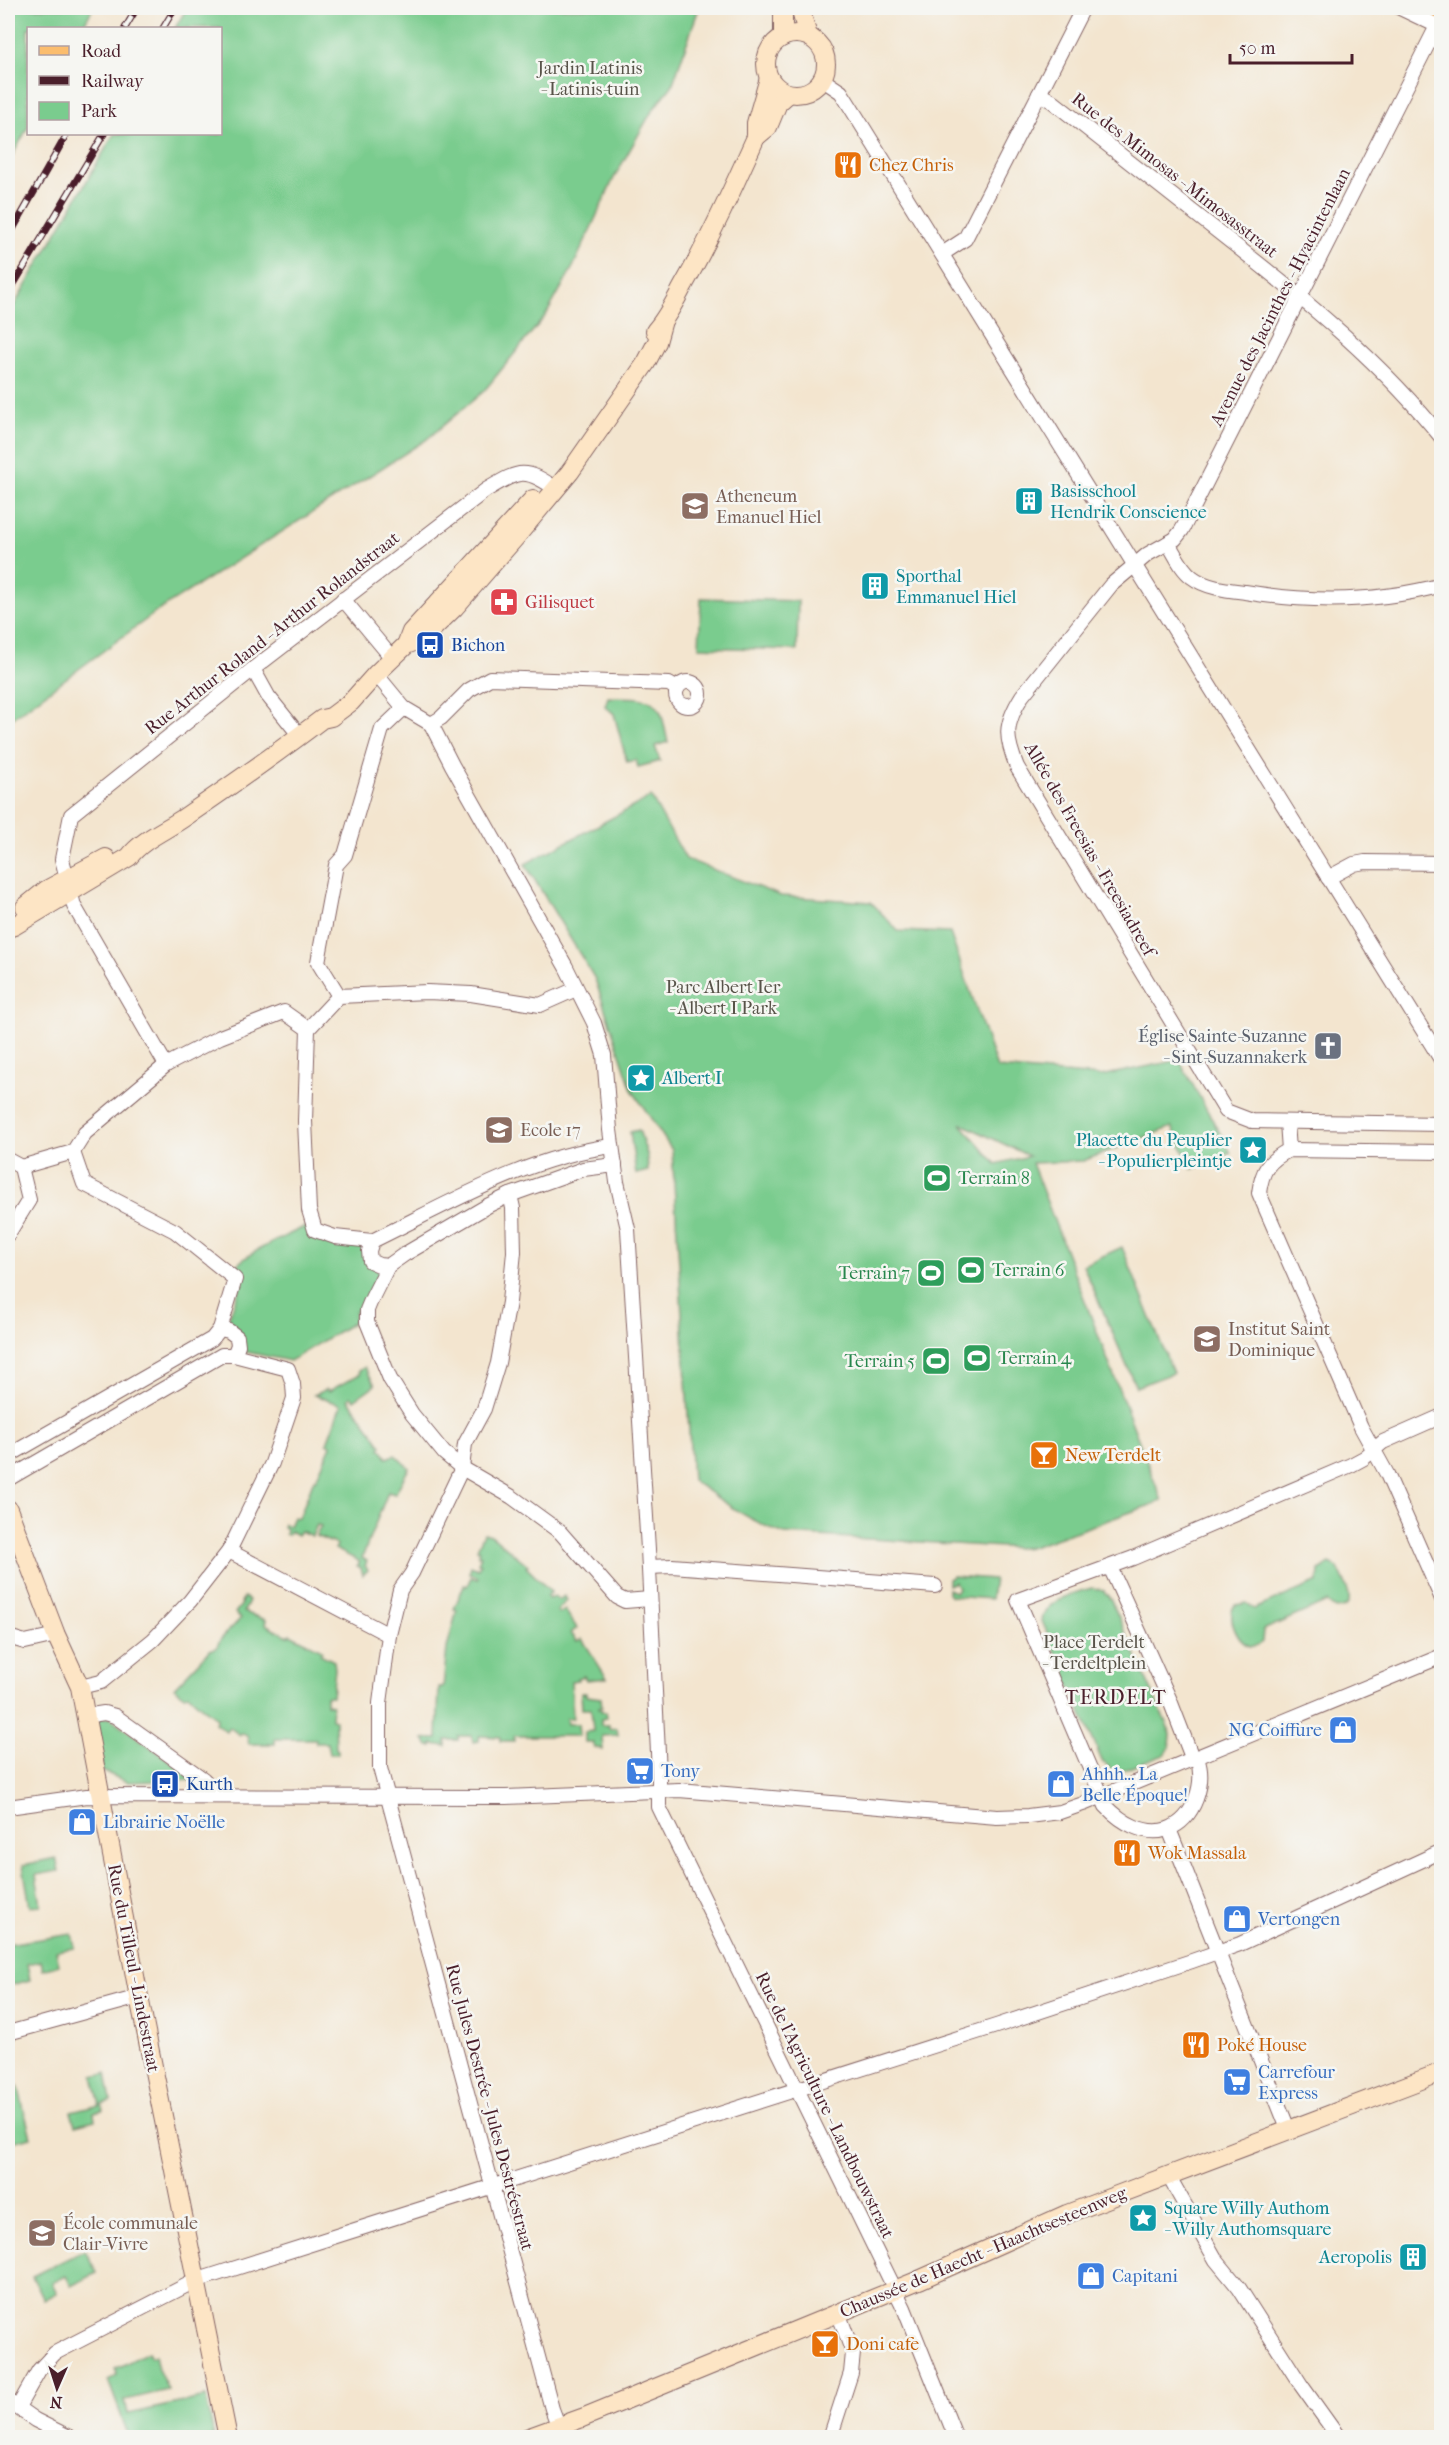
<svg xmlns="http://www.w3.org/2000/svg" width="1449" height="2445" viewBox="0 0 1449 2445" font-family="'IM FELL French Canon',serif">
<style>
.green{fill:#7acc8e;stroke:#62765c;stroke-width:1.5;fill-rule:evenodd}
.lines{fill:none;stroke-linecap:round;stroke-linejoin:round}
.street-casing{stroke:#856464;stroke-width:16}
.secondary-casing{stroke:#856464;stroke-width:20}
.primary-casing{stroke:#856464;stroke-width:22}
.street{stroke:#fff;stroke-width:14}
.secondary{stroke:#fde5c5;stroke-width:18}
.primary{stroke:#fbbd6e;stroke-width:20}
.rail-casing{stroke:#4a1f2b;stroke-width:7}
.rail{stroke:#f6f6f2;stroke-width:4.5;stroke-dasharray:14;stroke-linecap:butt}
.labels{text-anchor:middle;stroke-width:5;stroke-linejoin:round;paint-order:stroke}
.park-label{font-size:18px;fill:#585349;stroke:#f6f6f2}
.food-label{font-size:18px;fill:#c56008;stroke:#f6f6f2;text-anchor:start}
.street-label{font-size:18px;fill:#4a1f2b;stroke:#f6f6f2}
.culture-label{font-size:18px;fill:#0d838f;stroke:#f6f6f2;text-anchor:start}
.education-label{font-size:18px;fill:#785e54;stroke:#f6f6f2;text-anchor:start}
.health-label{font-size:18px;fill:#be3a42;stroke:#f6f6f2;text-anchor:start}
.transit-label{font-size:18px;fill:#164399;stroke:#f6f6f2;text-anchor:start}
.worship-label{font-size:18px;fill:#5b616d;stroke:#f6f6f2;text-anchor:end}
.leisure-label{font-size:18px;fill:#27864d;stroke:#f6f6f2;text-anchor:start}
.shop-label{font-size:18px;fill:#366cbe;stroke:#f6f6f2;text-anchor:start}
.neighbourhood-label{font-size:20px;letter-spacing:1.5px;fill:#4a1f2b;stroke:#f6f6f2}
</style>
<rect width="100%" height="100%" fill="#f6f6f2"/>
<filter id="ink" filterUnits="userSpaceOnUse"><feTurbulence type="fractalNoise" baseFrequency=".0167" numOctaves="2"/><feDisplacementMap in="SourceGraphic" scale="12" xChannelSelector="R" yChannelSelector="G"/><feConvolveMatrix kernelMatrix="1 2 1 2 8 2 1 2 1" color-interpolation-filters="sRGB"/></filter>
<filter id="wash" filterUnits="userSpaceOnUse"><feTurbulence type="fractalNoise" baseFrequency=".008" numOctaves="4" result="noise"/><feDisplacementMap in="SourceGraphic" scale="24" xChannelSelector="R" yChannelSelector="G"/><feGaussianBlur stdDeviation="1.35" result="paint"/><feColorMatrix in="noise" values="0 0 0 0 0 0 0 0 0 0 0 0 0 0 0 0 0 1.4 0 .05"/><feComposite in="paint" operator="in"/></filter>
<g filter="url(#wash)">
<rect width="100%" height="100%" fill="#f3e5cf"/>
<g class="green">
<path d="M8 8H93L82 28H28V127L8 164Z"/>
<path d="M187 8H699L672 86 652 111 614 178 573 267 546 315 484 391 426 440 159 610 8 721V316L114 134H220V28H175Z"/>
<path d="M701 598 798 601 797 650 699 647Z"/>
<path d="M608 697C623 698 650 694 659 709 664 717 665 732 668 742L655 746 660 761 638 767 636 760 627 762 614 714 605 706Z"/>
<path d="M651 797 686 859 781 896 871 902 898 931 950 933 997 1068 1101 1076 1179 1060 1231 1153 1192 1169 1172 1127 1083 1161 1032 1163 1162 1501 1032 1547 1020 1548 785 1534C750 1522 722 1501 692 1480L672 1150 632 1090 595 979 525 864ZM961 1124H962L1029 1156 996 1164Z"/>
<path d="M639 1130 647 1154 648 1171 636 1174 630 1132Z"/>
<path d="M306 1226 312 1233 365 1245 381 1271 361 1311H355L354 1322 290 1361 242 1351 226 1325 240 1288 233 1270C242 1254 289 1235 306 1226Z"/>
<path d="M1122 1247 1173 1373 1136 1387 1083 1265Z"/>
<path d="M365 1367 375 1385 354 1400 351 1396 348 1399 380 1443 382 1446 380 1448 387 1458 395 1455 409 1468 395 1494 388 1492 362 1558 367 1561 365 1566 368 1570 363 1575 361 1568 357 1566 359 1561 335 1549 337 1545 316 1536 321 1526 317 1525 312 1536 300 1531 297 1535 290 1531 288 1535 285 1534 286 1529 283 1527 284 1524 289 1526 293 1517 299 1518 314 1479H316L330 1448 331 1445 327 1443 341 1405 314 1395 327 1389 329 1391 360 1374 359 1371Z"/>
<path d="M484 1533 491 1535 528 1565 526 1567 551 1592 546 1596 549 1599 554 1596 559 1600 564 1596 567 1600 557 1611 559 1614 565 1610 577 1628 571 1633 577 1641 582 1639 607 1678 586 1680 584 1676 577 1678 578 1680 571 1681 573 1718H566L567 1724H578L579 1736H514V1741H500V1737L479 1736V1741L473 1742 472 1736H458V1740H446V1746L432 1744V1746H428L424 1739H437L439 1687H443L447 1648 457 1610 454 1609 464 1585 467 1586 471 1577 477 1579 478 1577 469 1573 471 1566 478 1569 481 1564 478 1563 481 1556 478 1555 480 1550 477 1549Z"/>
<path d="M1330 1564 1338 1568C1344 1582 1361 1608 1336 1609L1327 1602 1263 1630 1262 1642C1243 1659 1224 1618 1235 1605L1247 1603 1254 1609 1318 1582 1319 1570Z"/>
<path d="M953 1576 994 1579 991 1599 951 1596 948 1593V1589L955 1592 958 1588 955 1582 948 1585V1579Z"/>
<path d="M1092 1588 1103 1590 1111 1600 1171 1734 1170 1746 1164 1755 1121 1771 1112 1770 1102 1761 1042 1621C1044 1601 1075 1592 1092 1588Z"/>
<path d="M244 1597 249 1600 244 1612 266 1620 265 1624 288 1636 290 1634 322 1650 320 1654 334 1661 335 1669 332 1696H326V1704L332 1705 331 1719 335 1720 336 1749 338 1750V1754H329L327 1743H316V1739H275V1744H249L247 1735 241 1733 240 1735 229 1727 226 1731 215 1723 217 1718C205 1710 196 1702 188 1694L184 1695 174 1688 210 1650 216 1648 221 1639 241 1618 235 1613 242 1604 241 1602Z"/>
<path d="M581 1693H586V1696L601 1698 602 1707H599V1709L602 1710V1712H606L607 1718 601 1719V1725H609V1729L617 1728 618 1735 602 1736 603 1750 594 1747 593 1742H585V1732L593 1731 591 1709H582Z"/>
<path d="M96 1718H110L196 1780 127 1782 102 1771Z"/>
<path d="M56 1858 59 1871 36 1875 41 1905 30 1907 23 1865Z"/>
<path d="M72 1934 75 1948 56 1951 59 1965 43 1970 41 1961 27 1964 30 1980 8 1986V1944Z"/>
<path d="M106 2073 111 2101 102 2104 103 2110 94 2112 95 2120 75 2125 71 2112 100 2105 93 2076Z"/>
<path d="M18 2086 31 2137 8 2143V2089Z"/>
<path d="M85 2250 97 2273 71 2286 66 2276 52 2283 57 2293 44 2300 32 2276Z"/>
<path d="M148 2352 151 2357 155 2355 158 2369 168 2390 125 2400 128 2414 206 2397 214 2437H129L108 2380 118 2375 115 2369Z"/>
</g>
</g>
<g filter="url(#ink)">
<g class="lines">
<g class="street-casing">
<g id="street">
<path d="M1400 8 1442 28"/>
<path d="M1437 26 1182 530 1175 539 1148 554 1111 585 1022 696C1004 725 1005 737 1017 767L1226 1111 1252 1121 1442 1124"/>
<path d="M823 80 841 92 848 103 1442 1061"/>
<path d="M1039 94 1052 101C1113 149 1174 197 1235 245 1309 303 1383 364 1442 438"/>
<path d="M942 254 965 239 1083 8"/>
<path d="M1168 543C1175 554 1181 569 1192 577 1206 588 1228 590 1245 592 1311 603 1376 603 1442 585"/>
<path d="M343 599 392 658"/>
<path d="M253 669 268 696 300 736"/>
<path d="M376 674 404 708 431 724 452 765 566 967 594 1023 604 1055 610 1130 617 1182 628 1229 648 1549 659 1773V1807L904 2308 956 2438"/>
<circle cx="688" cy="694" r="12"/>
<path d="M431 724 441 718 469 690 490 678 669 684 677 689"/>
<path d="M1328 878 1354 864 1365 862 1442 863"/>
<path d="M339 996 318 962 336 865 345 855 382 729 404 708"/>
<path d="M308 1029 305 1121 309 1210 315 1230 335 1237 372 1241"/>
<path d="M166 1065 74 906 62 859 71 815 253 669 486 490C519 471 524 466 556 489"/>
<path d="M1287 1122 1289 1150"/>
<path d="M73 1152 84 1184 175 1231 235 1279 220 1329"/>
<path d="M1442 1152 1289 1150C1268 1161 1262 1170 1259 1193L1361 1427 1387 1474 1442 1599"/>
<path d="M8 1160 21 1167"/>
<path d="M615 1165 583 1169 510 1195 489 1205 405 1254 388 1266 372 1298 367 1310V1322L390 1379 412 1414 444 1453 462 1468 512 1497 560 1532 617 1597 625 1601 650 1599"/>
<path d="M510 1195 513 1208 514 1252 509 1302 498 1363 484 1409 465 1444 462 1468 412 1573 400 1590 389 1635 380 1703V1768L552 2409 563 2438"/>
<path d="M8 1234 29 1200 21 1167 73 1152 85 1133 166 1065 220 1037 284 1012 308 1029 339 996 427 992 471 994 540 1005 576 989"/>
<path d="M388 1266 379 1265 370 1261 369 1251 372 1241C448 1204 527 1157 612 1146"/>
<path d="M8 1456 212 1339 220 1329 229 1331 237 1337 238 1345 234 1355H222L8 1479"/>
<path d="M229 1551 389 1635"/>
<path d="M649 1567 672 1566 935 1586"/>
<path d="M1110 1567 1169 1698 1193 1760"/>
<path d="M8 1637 25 1642 56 1635"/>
<path d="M80 1687 101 1682 153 1640 190 1601 229 1551 272 1463 294 1398 293 1384 288 1369 234 1355"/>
<path d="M85 1716 104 1713 115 1716 203 1779 210 1786 211 1796"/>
<path d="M1197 1758C1206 1782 1195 1819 1168 1829 1145 1837 1121 1822 1106 1806L1018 1600 1133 1558 1351 1465 1364 1458 1383 1442 1442 1416"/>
<path d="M8 1807 87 1796 506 1797 679 1790 997 1817 1028 1816 1060 1812 1083 1804 1442 1656"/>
<path d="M1169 1829 1288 2129"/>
<path d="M8 2033 139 1997"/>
<path d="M1168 2175 1216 2260 1239 2288 1301 2385 1339 2438"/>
<path d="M8 2401 35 2420 71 2438"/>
<path d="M18 2407 39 2370 55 2353 195 2281 996 2026 1192 1961 1240 1944 1442 1851"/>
<path d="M830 2438 851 2373 853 2353 838 2312"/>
</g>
</g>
<g class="secondary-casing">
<g id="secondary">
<path d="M783 8V37"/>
<path d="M800 8 808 36"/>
<circle cx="796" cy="64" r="30"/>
<path d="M756 137 768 127 778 103 788 94"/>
<path d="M655 331C666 319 674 303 682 288 710 239 733 188 756 137V123L769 78"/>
<path d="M406 645 411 632 533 499"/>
<path d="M25 907 46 890 106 858"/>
<path d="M8 928 14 926 129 857C142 840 164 831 182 819 229 787 276 754 322 719L331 717 351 702 376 674 406 645 422 639 455 607 515 538 570 472 646 363 657 342 662 324"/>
<path d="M8 1509 56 1635 80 1687 139 1997 228 2438"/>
<path d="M527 2438 582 2418 919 2280 1067 2214 1442 2072"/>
</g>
</g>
<g class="primary-casing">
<path id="primary" d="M1439 8 1442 9"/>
</g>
<use href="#street" class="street"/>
<use href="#secondary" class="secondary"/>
<use href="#primary" class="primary"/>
<g class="rail-casing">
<g id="rail">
<path d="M125 28 137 8"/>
<path d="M163 28 175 8"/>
<path d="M8 238 67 134"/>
<path d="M8 294 104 134"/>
</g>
</g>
<use href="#rail" class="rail"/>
</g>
</g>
<defs>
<g id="restaurant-square" transform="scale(1.5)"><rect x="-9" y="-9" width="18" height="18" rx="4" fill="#e8710a" stroke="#f6f6f2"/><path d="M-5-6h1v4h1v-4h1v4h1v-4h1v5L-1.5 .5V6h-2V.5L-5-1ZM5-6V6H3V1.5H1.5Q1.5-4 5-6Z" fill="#fff"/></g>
<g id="building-square" transform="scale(1.5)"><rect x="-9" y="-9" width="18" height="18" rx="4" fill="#0f9aa8" stroke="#f6f6f2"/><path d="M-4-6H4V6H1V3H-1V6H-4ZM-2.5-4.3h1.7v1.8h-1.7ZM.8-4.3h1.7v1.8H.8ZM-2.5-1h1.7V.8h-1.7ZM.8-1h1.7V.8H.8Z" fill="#fff"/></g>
<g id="school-square" transform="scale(1.5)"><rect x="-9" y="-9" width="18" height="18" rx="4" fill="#8d6e63" stroke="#f6f6f2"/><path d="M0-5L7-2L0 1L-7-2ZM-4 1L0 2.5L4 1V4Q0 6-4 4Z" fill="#fff"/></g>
<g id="pharmacy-square" transform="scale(1.5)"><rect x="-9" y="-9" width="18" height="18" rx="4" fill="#e0444e" stroke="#f6f6f2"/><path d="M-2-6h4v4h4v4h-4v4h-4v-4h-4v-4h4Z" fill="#fff"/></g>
<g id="bus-square" transform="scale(1.5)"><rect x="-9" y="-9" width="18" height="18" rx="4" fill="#1a4fb4" stroke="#f6f6f2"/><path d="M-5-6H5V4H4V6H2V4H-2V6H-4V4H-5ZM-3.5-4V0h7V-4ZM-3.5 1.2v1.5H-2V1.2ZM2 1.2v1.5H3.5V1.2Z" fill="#fff"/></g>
<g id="church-square" transform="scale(1.5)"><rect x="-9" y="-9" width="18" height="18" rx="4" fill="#6b7280" stroke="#f6f6f2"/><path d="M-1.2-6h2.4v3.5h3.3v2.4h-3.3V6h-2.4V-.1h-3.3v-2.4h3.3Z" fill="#fff"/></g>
<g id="sight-square" transform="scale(1.5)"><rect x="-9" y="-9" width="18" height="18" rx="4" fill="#0f9aa8" stroke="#f6f6f2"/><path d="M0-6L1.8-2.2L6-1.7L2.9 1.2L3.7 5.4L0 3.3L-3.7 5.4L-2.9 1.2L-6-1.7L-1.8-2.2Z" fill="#fff"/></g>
<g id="stadium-square" transform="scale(1.5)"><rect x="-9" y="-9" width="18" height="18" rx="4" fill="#2e9e5b" stroke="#f6f6f2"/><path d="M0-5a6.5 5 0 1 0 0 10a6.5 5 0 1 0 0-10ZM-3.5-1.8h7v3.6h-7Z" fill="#fff"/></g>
<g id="bar-square" transform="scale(1.5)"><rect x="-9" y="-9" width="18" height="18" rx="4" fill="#e8710a" stroke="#f6f6f2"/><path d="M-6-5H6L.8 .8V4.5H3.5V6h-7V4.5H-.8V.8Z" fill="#fff"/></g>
<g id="shop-square" transform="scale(1.5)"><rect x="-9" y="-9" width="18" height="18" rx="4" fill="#3f7fe0" stroke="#f6f6f2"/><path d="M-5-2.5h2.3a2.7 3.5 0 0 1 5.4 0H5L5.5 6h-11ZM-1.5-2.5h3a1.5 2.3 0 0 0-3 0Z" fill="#fff"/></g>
<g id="supermarket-square" transform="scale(1.5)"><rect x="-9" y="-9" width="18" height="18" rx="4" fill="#3f7fe0" stroke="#f6f6f2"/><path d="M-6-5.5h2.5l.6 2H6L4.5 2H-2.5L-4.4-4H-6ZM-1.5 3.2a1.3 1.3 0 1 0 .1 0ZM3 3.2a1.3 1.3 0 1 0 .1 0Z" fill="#fff"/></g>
</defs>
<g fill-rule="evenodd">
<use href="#restaurant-square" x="848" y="165"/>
<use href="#building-square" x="1029" y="501"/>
<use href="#school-square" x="695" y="506"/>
<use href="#building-square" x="875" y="586"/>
<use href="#pharmacy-square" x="504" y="602"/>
<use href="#bus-square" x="430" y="645"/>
<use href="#church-square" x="1328" y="1046"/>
<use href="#sight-square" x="641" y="1078"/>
<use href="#school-square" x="499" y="1130"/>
<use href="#sight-square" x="1253" y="1150"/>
<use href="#stadium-square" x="937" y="1178"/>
<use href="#stadium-square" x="971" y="1270"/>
<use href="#stadium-square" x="931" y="1273"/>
<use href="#school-square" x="1207" y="1339"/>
<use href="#stadium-square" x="977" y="1358"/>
<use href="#stadium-square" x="936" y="1361"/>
<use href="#bar-square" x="1044" y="1455"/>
<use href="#shop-square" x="1343" y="1730"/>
<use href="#supermarket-square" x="640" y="1771"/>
<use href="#bus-square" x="165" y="1784"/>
<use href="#shop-square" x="1061" y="1784"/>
<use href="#shop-square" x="82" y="1822"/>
<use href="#restaurant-square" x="1127" y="1853"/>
<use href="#shop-square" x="1237" y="1919"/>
<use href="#restaurant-square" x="1196" y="2045"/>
<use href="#supermarket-square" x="1237" y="2082"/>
<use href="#sight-square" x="1143" y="2218"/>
<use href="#school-square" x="42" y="2233"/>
<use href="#building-square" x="1413" y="2257"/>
<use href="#shop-square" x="1091" y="2276"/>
<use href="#bar-square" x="825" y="2344"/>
</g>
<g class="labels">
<g class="park-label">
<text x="590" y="74">Jardin Latinis<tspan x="590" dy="21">- Latinis-tuin</tspan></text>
<text x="723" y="993">Parc Albert Ier<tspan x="723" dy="21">- Albert I Park</tspan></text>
<text x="1094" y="1648">Place Terdelt<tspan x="1094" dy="21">- Terdeltplein</tspan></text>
</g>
<g class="food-label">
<text x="869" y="171">Chez Chris</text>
<text x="1065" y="1461">New Terdelt</text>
<text x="1148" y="1859">Wok Massala</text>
<text x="1217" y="2051">Poké House</text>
<text x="846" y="2350">Doni cafe</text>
</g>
<g class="street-label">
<text transform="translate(1175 175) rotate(38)" y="6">Rue des Mimosas - Mimosasstraat</text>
<text transform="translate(1280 297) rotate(-63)" y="6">Avenue des Jacinthes - Hyacintenlaan</text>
<text transform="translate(272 633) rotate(-38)" y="6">Rue Arthur Roland - Arthur Rolandstraat</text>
<text transform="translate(1090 849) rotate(60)" y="6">Allée des Freesias - Freesiadreef</text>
<text transform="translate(134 1968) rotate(79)" y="6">Rue du Tilleul - Lindestraat</text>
<text transform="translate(825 2105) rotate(64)" y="6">Rue de l'Agriculture - Landbouwstraat</text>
<text transform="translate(490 2107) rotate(75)" y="6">Rue Jules Destrée - Jules Destréestraat</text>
<text transform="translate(983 2252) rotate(-23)" y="6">Chaussée de Haecht - Haachtsesteenweg</text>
</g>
<g class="culture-label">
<text x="1050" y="497">Basisschool<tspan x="1050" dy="21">Hendrik Conscience</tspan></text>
<text x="896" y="582">Sporthal<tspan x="896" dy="21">Emmanuel Hiel</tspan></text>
<text x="662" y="1084">Albert I</text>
<text x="1232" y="1146" text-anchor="end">Placette du Peuplier<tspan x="1232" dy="21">- Populierpleintje</tspan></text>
<text x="1164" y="2214">Square Willy Authom<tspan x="1164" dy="21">- Willy Authomsquare</tspan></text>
<text x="1392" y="2263" text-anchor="end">Aeropolis</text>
</g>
<g class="education-label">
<text x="716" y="502">Atheneum<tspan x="716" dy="21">Emanuel Hiel</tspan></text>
<text x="520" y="1136">Ecole 17</text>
<text x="1228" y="1335">Institut Saint<tspan x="1228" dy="21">Dominique</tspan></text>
<text x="63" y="2229">École communale<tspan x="63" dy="21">Clair-Vivre</tspan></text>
</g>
<g class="health-label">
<text x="525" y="608">Gilisquet</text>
</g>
<g class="transit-label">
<text x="451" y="651">Bichon</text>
<text x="186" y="1790">Kurth</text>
</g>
<g class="worship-label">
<text x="1307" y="1042">Église Sainte-Suzanne<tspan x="1307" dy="21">- Sint-Suzannakerk</tspan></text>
</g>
<g class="leisure-label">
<text x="958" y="1184">Terrain 8</text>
<text x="992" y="1276">Terrain 6</text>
<text x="910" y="1279" text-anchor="end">Terrain 7</text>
<text x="998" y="1364">Terrain 4</text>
<text x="915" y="1367" text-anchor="end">Terrain 5</text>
</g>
<g class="shop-label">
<text x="1322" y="1736" text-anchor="end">NG Coiffure</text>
<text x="661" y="1777">Tony</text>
<text x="1082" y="1780">Ahhh... La<tspan x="1082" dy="21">Belle Époque!</tspan></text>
<text x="103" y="1828">Librairie Noëlle</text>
<text x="1258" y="1925">Vertongen</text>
<text x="1258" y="2078">Carrefour<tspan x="1258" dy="21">Express</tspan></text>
<text x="1112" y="2282">Capitani</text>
</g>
<g class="neighbourhood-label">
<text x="1116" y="1704">TERDELT</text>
</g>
</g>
<rect width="1449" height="2445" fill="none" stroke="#f6f6f2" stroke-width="30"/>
<rect x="27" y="27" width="195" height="108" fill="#f6f6f2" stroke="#b1a0a2" stroke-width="1.5"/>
<rect x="39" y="46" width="30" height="9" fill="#fbbd6e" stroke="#b1a0a2" stroke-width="1.5"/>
<text x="81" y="57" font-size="18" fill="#4a1f2b">Road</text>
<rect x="39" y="76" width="30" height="9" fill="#4a1f2b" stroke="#b1a0a2" stroke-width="1.5"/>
<text x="81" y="87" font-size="18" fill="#4a1f2b">Railway</text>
<rect x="39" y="102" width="30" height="18" fill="#7acc8e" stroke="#b1a0a2" stroke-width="1.5"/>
<text x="81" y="117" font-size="18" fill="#4a1f2b">Park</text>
<g transform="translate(57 2388) rotate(183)" stroke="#f6f6f2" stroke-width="4.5" paint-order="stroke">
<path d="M0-4.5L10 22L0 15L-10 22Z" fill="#4a1f2b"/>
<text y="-9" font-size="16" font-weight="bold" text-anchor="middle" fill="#4a1f2b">N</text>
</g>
<path d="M1230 54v9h122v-9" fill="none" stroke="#4a1f2b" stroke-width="3"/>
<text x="1239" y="54" font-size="18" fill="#4a1f2b" stroke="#f6f6f2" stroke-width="4.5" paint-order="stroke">50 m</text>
</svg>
